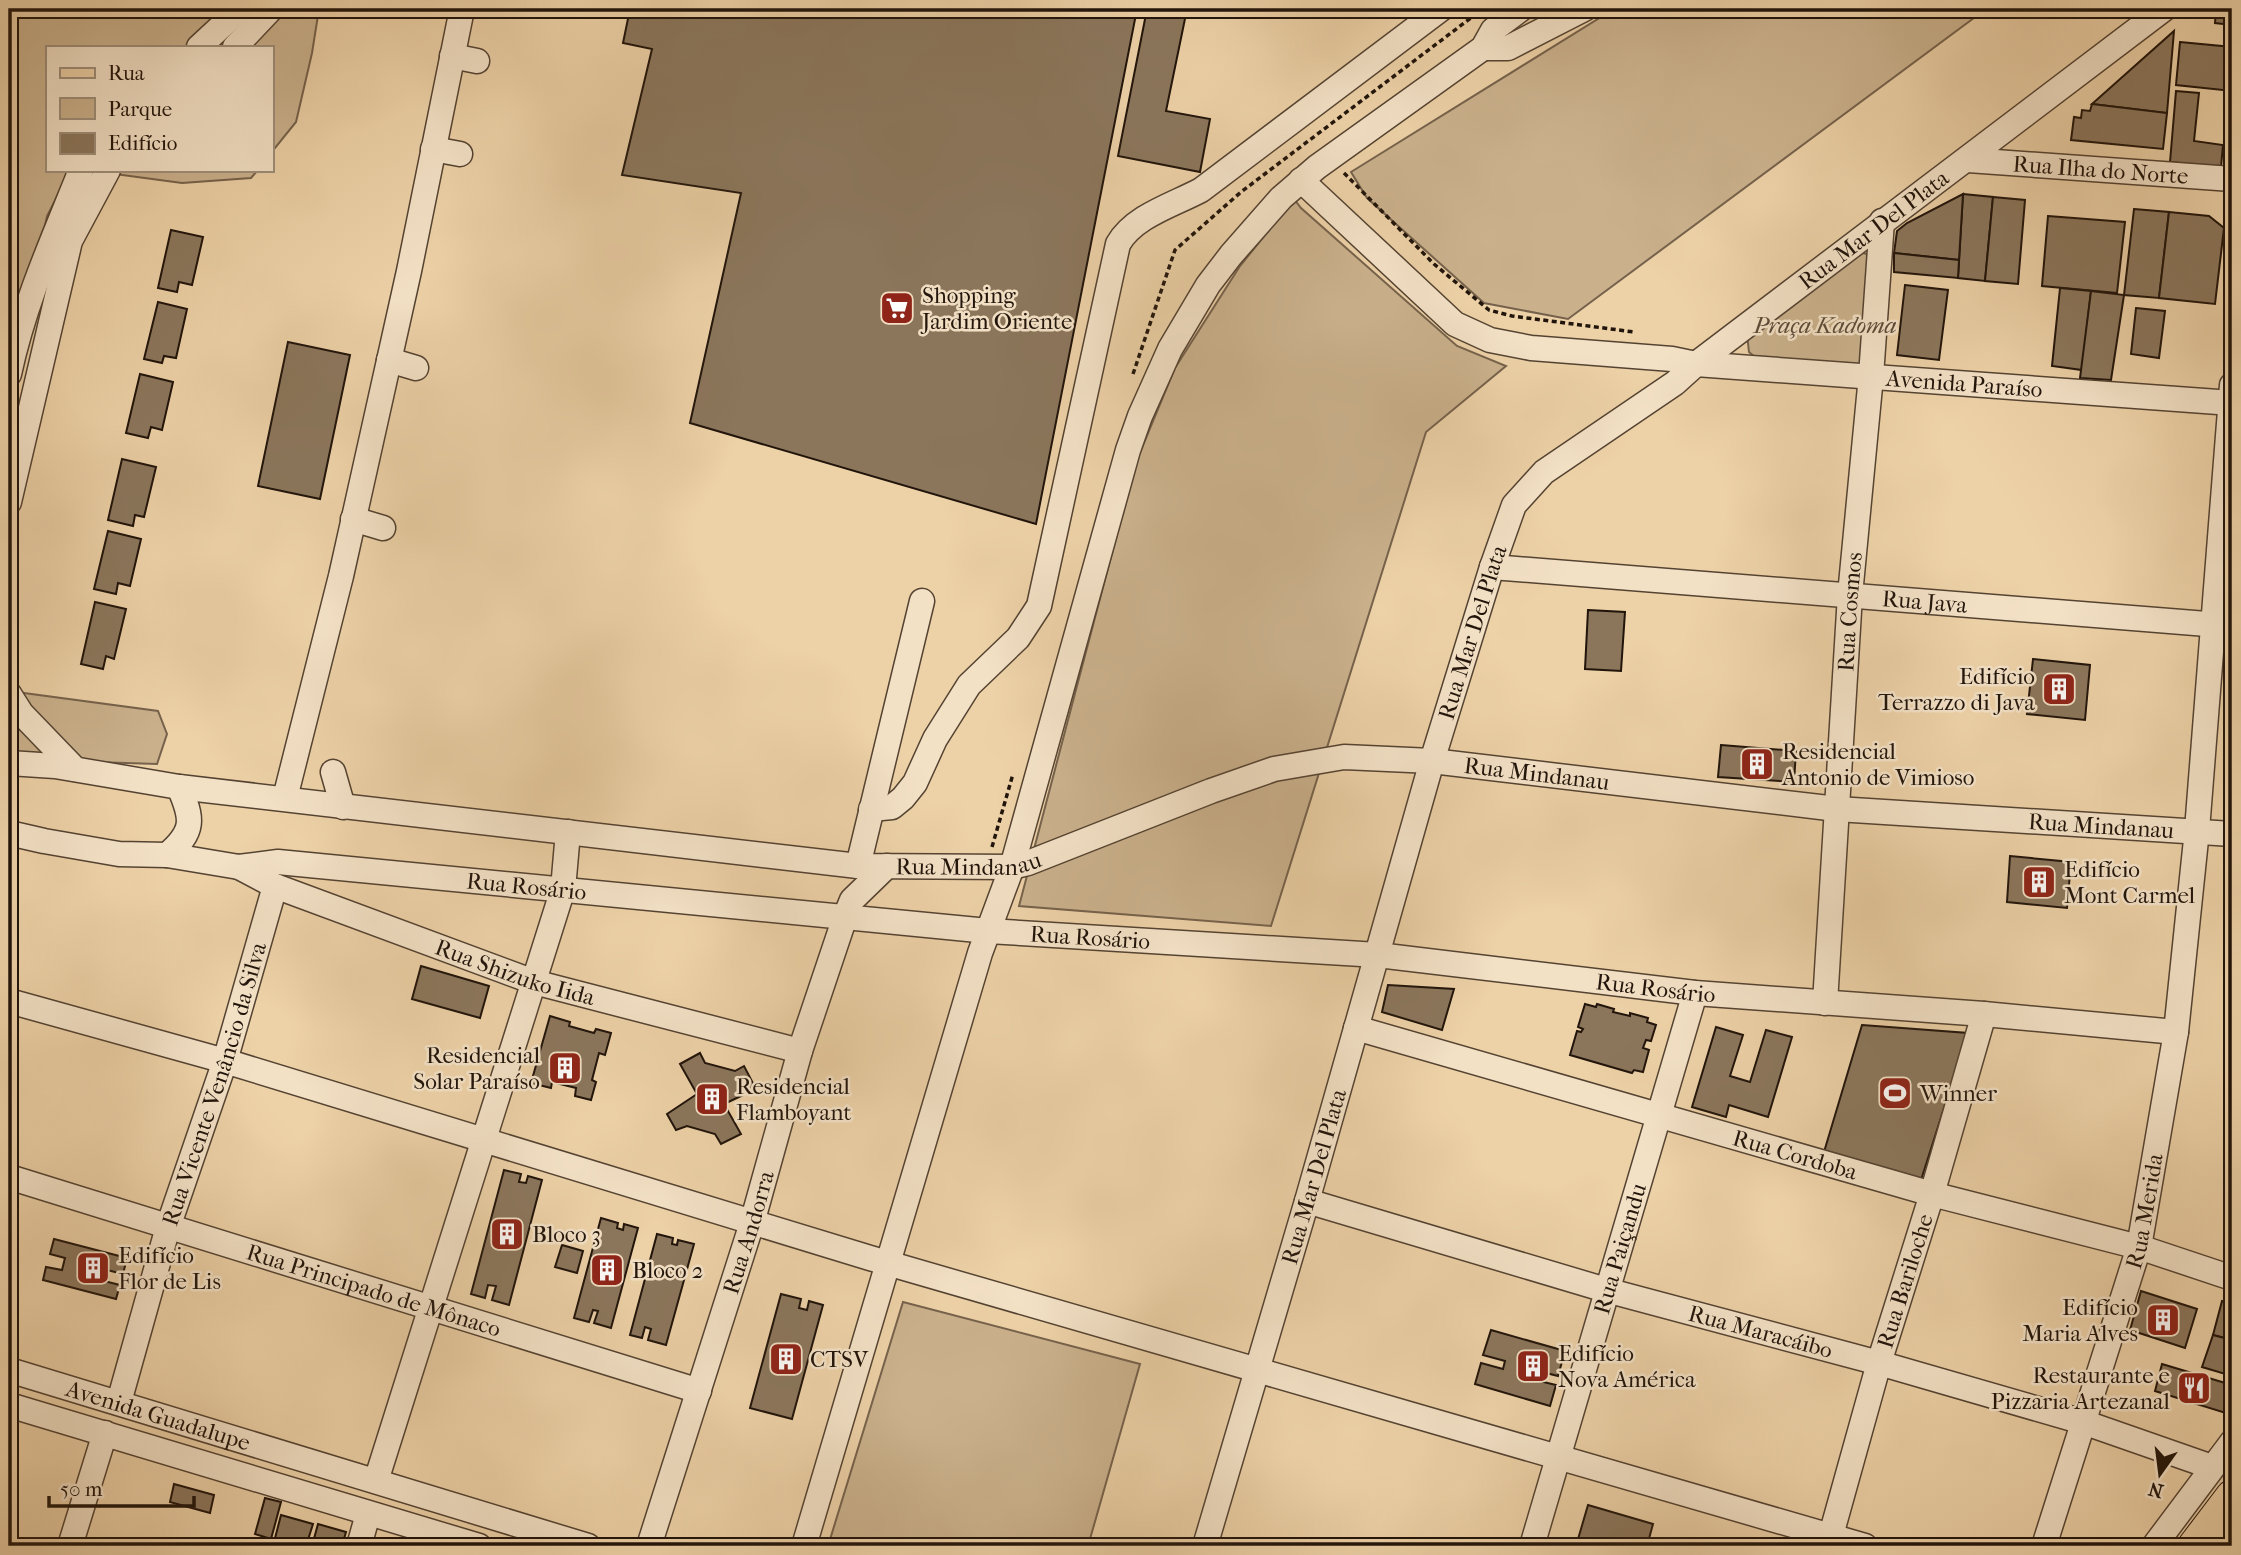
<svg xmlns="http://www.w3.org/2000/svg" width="2241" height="1555" viewBox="0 0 2241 1555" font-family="'IM FELL French Canon',serif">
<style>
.green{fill:#cab18c;stroke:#76624c;stroke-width:2}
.building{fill:#8b765c;stroke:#21140b;stroke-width:2}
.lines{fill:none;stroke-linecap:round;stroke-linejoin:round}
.minor-casing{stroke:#544332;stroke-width:27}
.major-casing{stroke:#21140b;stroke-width:34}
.path{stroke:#21140b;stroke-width:3.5;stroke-dasharray:5 3.5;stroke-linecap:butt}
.minor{stroke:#f3e1c6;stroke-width:24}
.major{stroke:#edd1a7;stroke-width:32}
.labels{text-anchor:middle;stroke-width:5;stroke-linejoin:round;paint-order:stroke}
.street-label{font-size:23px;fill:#21140b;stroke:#f3e1c6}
.poi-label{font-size:23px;fill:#21140b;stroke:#f3e1c6;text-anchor:start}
.park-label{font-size:23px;font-style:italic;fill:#5c4b38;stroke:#f3e1c6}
</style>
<rect width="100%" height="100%" fill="#edd1a7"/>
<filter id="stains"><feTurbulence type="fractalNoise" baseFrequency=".00286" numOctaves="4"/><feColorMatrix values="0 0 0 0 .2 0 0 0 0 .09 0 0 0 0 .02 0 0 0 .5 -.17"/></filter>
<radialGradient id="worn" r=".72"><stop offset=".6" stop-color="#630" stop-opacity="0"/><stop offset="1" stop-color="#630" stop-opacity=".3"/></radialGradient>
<g class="green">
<path d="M9 9H319L312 53 296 122 271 153V47H47V170H258L251 178 182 183 115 174 59 193 47 216 9 405Z"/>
<path d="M1614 9H1986L1568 319 1484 303 1367 198 1351 172Z"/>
<path d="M1294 199 1301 208 1457 346 1506 366 1426 432 1271 926 1019 906 1136 462 1175 368 1240 266Z"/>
<path d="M1861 252 1869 255 1862 366 1756 358 1749 352 1747 334Z"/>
<path d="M9 691 158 711 167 734 157 764 95 762 9 751Z"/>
<path d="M903 1302 1140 1364 1088 1546H828Z"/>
</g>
<g class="building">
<path d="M630 9H1137L1036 524 690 423 741 193 622 175 652 49 623 43Z"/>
<path d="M1147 9H1187L1166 111 1210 119 1200 172 1118 156Z"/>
<path d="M2216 9H2232V25L2215 23Z"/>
<path d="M2174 31 2167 113 2092 104Z"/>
<path d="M2180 42 2232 47V91L2176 85Z"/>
<path d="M2176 91 2199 93 2194 141 2223 145 2221 167 2170 162Z"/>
<path d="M2092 104 2167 113 2163 149 2071 140 2074 117 2081 118 2082 110 2090 111Z"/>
<path d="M1963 194 1993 197 1985 281 1958 278Z"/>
<path d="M1963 194 1959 260 1894 253 1897 231 1907 223Z"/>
<path d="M1993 197 2025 200 2018 284 1985 281Z"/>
<path d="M2134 209 2169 212 2159 298 2124 295Z"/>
<path d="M2169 212 2209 216 2224 228 2215 304 2159 298Z"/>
<path d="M2048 216 2125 222 2117 293 2042 286Z"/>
<path d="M171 230 203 237 192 285 179 282 177 292 158 288Z"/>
<path d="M1894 253 1959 260 1958 278 1894 272Z"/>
<path d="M1905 285 1948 290 1939 360 1897 355Z"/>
<path d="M2060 288 2091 291 2082 370 2052 366Z"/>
<path d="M2091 291 2124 295 2111 380 2080 378Z"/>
<path d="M158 302 187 309 176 358 164 356 162 363 144 359Z"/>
<path d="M2136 308 2165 311 2159 358 2131 354Z"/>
<path d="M288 342 350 355 320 499 258 486Z"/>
<path d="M140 374 173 382 162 430 151 427 148 438 126 433Z"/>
<path d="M122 459 156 467 144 517 135 515 133 526 108 520Z"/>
<path d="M108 531 141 539 130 586 118 583 116 594 94 589Z"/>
<path d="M95 602 126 609 114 659 106 656 103 669 81 664Z"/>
<path d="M1588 610 1625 612 1621 671 1585 669Z"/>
<path d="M2033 659 2090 665 2085 720 2027 714Z"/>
<path d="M1721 745 1796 751 1794 782 1718 777Z"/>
<path d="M2010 856 2071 862 2067 908 2007 902Z"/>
<path d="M421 966 489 986 480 1018 412 999Z"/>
<path d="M1388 985 1454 989 1442 1030 1382 1012Z"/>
<path d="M1585 1004 1596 1007 1597 1004 1614 1009 1613 1012 1630 1016V1013L1648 1018 1647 1022 1656 1025 1651 1041 1646 1040 1643 1048 1649 1050 1643 1072 1634 1070 1632 1073 1570 1055 1577 1031 1581 1032 1583 1029 1578 1027Z"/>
<path d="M550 1016 570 1022 569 1026 594 1033 596 1029 611 1033 605 1055 599 1053 592 1080 596 1082 591 1100 575 1096 576 1088 552 1082 551 1088 531 1083Z"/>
<path d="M1862 1025 1968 1033 1921 1180 1824 1152Z"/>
<path d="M1716 1027 1743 1035 1730 1076 1750 1082 1766 1030 1792 1037 1768 1117 1729 1105 1726 1117 1692 1107Z"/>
<path d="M700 1053 705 1063 735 1071 744 1066 756 1089 724 1104 741 1134 721 1144 715 1134 687 1126 676 1130 667 1114 697 1094 680 1064Z"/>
<path d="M504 1170 521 1174 519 1182 526 1183 528 1176 542 1180 509 1305 492 1300 496 1286 488 1285 485 1298 471 1294Z"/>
<path d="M601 1218 618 1223 617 1228 623 1230 624 1224 638 1228 611 1328 594 1323 598 1311 593 1310 589 1322 574 1318Z"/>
<path d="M657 1234 673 1238 672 1244 677 1245 678 1240 694 1244 666 1345 648 1340 651 1329 645 1327 642 1338 630 1335Z"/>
<path d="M54 1239 127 1258 123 1274 103 1269 100 1280 120 1285 116 1299 43 1280 46 1267 62 1270 65 1258 50 1254Z"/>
<path d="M562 1245 583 1251 577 1273 555 1267Z"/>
<path d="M2141 1291 2197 1309 2185 1348 2130 1330Z"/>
<path d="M781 1294 801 1299 799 1308 807 1310 809 1301 823 1305 792 1419 750 1408Z"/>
<path d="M2222 1301 2232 1304V1340L2213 1335Z"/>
<path d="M1491 1330 1565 1351 1558 1376 1534 1370 1531 1379 1556 1385 1550 1406 1475 1384 1481 1363 1503 1369 1505 1361 1483 1355Z"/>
<path d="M2213 1335 2232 1340V1376L2202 1367Z"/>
<path d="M2162 1364 2232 1385V1415L2155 1391Z"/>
<path d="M174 1484 214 1495 210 1513 170 1502Z"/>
<path d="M265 1498 281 1502 271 1539 255 1534Z"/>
<path d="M1588 1505 1653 1524 1647 1546H1576Z"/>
<path d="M281 1515 313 1524 306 1546H273Z"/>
<path d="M318 1524 346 1532 342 1546H312Z"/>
</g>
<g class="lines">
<g class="minor-casing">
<g id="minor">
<path d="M199 47 240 9"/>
<path d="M235 47 271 9"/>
<path d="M1483 48H1508L1584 9"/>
<path d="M452 56 477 61"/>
<path d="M433 149 460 154"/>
<path id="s1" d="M1968 160 2232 179"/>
<path id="s2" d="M1301 180 1455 324 1490 340 1531 348 1672 359 1696 364 2232 403"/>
<path d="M389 360 416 368"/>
<path d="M9 374C24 303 54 237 81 170"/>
<path d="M9 502 70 241 108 170"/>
<path d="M353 519 383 528"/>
<path id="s3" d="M1492 567 2232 626"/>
<path d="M9 694 21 713 75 769"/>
<path id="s4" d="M9 763 55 766 179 787 858 866 1012 867 1028 863 1211 791 1274 769 1344 757 1432 761 1837 809 2232 834"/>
<path d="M333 772 343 807"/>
<path d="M285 798 341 576 409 271 462 9"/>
<path d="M871 809 892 807 903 798 915 783 935 739 969 685 1018 638 1039 606 1118 244C1134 216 1173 205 1201 190L1441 9"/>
<path id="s5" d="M9 833 44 841 119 854 167 855 239 867 278 862 988 931 1378 955 1695 993 1984 1014 2176 1032"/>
<path d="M167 855C195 831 193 819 179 787"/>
<path d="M858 866 922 601"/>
<path id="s6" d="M239 867 275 886 534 982 800 1051"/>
<path d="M9 1001 225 1061 870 1258 1865 1546"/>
<path id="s7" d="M1825 1003 1850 595 1871 376 1882 221"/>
<path id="s8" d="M1356 1028 1932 1194 2139 1247 2232 1278"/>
<path id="s9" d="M9 1177 699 1391"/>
<path id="s10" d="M1307 1201 1606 1290 1879 1363 2083 1422 2212 1467"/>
<path id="s11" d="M9 1370 588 1546"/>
<path id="s12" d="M119 1402 168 1227 225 1061 275 886"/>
<path d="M9 1405 479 1546"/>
<path d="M376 1481 563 889 568 832"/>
<path d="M70 1546 105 1433"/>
<path d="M359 1546 368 1514"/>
<path id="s13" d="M649 1546 752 1223 800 1051 845 917 852 900 887 866"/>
<path d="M804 1546 980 953 1012 867 1128 450 1140 416 1170 349 1208 285 1231 255 1281 198 1317 167 1483 48 1493 30 1521 9"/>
<path id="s14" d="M1205 1546 1307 1201 1432 761 1492 567 1514 505 1544 472 1675 383 1696 364 2164 9"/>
<path id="s15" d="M1532 1546 1695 993"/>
<path id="s16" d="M1828 1546 1879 1363 1932 1194 1984 1014"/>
<path id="s17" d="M2044 1546 2139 1247 2176 1032 2197 830 2232 385"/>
<path d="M2154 1546 2232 1442"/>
</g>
</g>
<g class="major-casing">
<g id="major">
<path d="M2194 1546 2232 1496"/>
<path d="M2231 1546 2232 1544"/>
</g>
</g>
<g class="path">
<path d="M1344 173 1434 264 1489 310 1512 316 1634 332"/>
<path d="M1133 374 1175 250 1241 192 1476 14"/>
<path d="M992 847 1013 774"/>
</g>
<use href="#minor" class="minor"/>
<use href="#major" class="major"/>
</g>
<defs>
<g id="supermarket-square" transform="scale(1.75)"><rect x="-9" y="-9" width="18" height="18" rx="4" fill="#8f2418" stroke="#f3e1c6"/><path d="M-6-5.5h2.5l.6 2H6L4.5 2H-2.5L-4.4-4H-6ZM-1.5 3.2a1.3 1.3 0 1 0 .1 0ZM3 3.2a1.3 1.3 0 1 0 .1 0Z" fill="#fff"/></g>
<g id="building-square" transform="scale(1.75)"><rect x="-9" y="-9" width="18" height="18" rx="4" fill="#8f2418" stroke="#f3e1c6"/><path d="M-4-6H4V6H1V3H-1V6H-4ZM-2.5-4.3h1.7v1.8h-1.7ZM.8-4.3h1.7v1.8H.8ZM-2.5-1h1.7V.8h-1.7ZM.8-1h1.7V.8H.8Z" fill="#fff"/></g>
<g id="stadium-square" transform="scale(1.75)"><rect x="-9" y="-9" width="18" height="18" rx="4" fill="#8f2418" stroke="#f3e1c6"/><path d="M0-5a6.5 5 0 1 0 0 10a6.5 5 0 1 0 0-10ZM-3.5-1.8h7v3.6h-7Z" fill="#fff"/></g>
<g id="restaurant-square" transform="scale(1.75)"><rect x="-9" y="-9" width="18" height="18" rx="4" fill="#8f2418" stroke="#f3e1c6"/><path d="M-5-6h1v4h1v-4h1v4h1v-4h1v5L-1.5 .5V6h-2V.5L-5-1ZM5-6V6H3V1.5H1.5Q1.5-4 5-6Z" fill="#fff"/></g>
</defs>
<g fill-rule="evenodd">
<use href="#supermarket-square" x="897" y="308"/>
<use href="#building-square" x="2059" y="689"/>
<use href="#building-square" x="1757" y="764"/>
<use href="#building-square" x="2039" y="882"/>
<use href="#building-square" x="565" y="1068"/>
<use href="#stadium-square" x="1895" y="1093"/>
<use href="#building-square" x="712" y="1099"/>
<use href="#building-square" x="507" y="1234"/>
<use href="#building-square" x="93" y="1268"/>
<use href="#building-square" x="607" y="1270"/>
<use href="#building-square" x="2163" y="1320"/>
<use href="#building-square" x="786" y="1359"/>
<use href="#building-square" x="1533" y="1366"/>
<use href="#restaurant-square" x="2194" y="1388"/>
</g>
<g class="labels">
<g class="street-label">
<text dy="8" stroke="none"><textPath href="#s1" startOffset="133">Rua Ilha do Norte</textPath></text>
<text dy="8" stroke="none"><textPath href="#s14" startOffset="1540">Rua Mar Del Plata</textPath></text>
<text dy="8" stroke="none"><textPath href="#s2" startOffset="726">Avenida Paraíso</textPath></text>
<text dy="8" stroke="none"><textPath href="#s3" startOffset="434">Rua Java</textPath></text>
<text dy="8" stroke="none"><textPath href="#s7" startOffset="392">Rua Cosmos</textPath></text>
<text dy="8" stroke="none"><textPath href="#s14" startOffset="952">Rua Mar Del Plata</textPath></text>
<text dy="8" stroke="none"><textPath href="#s4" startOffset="1554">Rua Mindanau</textPath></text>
<text dy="8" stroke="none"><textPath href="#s4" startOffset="2121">Rua Mindanau</textPath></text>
<text dy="8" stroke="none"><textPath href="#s4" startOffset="966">Rua Mindanau</textPath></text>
<text dy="8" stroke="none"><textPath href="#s5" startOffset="522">Rua Rosário</textPath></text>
<text dy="8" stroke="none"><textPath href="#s5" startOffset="1088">Rua Rosário</textPath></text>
<text dy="8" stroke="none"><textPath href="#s6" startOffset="296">Rua Shizuko Iida</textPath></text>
<text dy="8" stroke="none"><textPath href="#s5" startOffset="1656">Rua Rosário</textPath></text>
<text dy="8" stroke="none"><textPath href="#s12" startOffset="332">Rua Vicente Venâncio da Silva</textPath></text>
<text dy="8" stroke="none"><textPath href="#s8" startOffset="457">Rua Cordoba</textPath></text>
<text dy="8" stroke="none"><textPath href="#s14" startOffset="385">Rua Mar Del Plata</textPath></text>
<text dy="8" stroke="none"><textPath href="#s17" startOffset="350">Rua Merida</textPath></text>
<text dy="8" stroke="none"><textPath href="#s13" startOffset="329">Rua Andorra</textPath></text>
<text dy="8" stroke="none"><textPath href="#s15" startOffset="310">Rua Paiçandu</textPath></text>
<text dy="8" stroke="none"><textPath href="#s16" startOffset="276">Rua Bariloche</textPath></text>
<text dy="8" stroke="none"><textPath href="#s9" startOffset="382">Rua Principado de Mônaco</textPath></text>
<text dy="8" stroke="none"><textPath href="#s10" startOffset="472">Rua Maracáibo</textPath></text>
<text dy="8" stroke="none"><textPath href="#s11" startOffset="156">Avenida Guadalupe</textPath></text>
</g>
<g class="poi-label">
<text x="922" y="303">Shopping<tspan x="922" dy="26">Jardim Oriente</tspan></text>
<text x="2035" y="684" text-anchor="end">Edifício<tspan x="2035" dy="26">Terrazzo di Java</tspan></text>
<text x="1782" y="759">Residencial<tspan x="1782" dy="26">Antonio de Vimioso</tspan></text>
<text x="2064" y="877">Edifício<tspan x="2064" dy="26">Mont Carmel</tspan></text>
<text x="540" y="1063" text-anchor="end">Residencial<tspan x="540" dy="26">Solar Paraíso</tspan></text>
<text x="736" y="1094">Residencial<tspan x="736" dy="26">Flamboyant</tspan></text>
<text x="1920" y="1101">Winner</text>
<text x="532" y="1242">Bloco 3</text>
<text x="118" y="1263">Edifício<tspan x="118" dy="26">Flor de Lis</tspan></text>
<text x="632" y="1278">Bloco 2</text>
<text x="2138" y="1315" text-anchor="end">Edifício<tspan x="2138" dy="26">Maria Alves</tspan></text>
<text x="1558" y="1361">Edifício<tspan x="1558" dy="26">Nova América</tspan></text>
<text x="810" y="1367">CTSV</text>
<text x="2170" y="1383" text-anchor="end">Restaurante e<tspan x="2170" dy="26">Pizzaria Artezanal</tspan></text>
</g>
<g class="park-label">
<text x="1825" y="333">Praça Kadoma</text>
</g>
</g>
<rect width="2241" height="1555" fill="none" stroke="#edd1a7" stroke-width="35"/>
<rect x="10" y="10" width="2220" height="1534" fill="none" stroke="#21140b" stroke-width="3.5"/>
<rect x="18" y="18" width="2206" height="1520" fill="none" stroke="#21140b" stroke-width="2"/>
<rect x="46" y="46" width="228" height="126" fill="#f3e1c6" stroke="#9f8f7b" stroke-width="2"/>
<rect x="60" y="68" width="35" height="10" fill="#edd1a7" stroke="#9f8f7b" stroke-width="2"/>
<text x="108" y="80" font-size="21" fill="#21140b">Rua</text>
<rect x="60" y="98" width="35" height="21" fill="#cab18c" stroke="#9f8f7b" stroke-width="2"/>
<text x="108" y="116" font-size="21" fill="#21140b">Parque</text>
<rect x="60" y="133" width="35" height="21" fill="#8b765c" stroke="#9f8f7b" stroke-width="2"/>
<text x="108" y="150" font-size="21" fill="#21140b">Edifício</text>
<g transform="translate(2160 1474) rotate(194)" stroke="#f3e1c6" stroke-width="5" paint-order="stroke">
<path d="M0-5L12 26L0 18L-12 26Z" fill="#21140b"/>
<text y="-10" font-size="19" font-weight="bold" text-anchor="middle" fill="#21140b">N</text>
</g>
<path d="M49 1496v10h145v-10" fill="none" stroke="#21140b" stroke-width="3.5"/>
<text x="60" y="1496" font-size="21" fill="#21140b" stroke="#f3e1c6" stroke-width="5" paint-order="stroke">50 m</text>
<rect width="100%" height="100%" filter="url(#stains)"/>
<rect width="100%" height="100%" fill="url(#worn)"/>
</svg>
